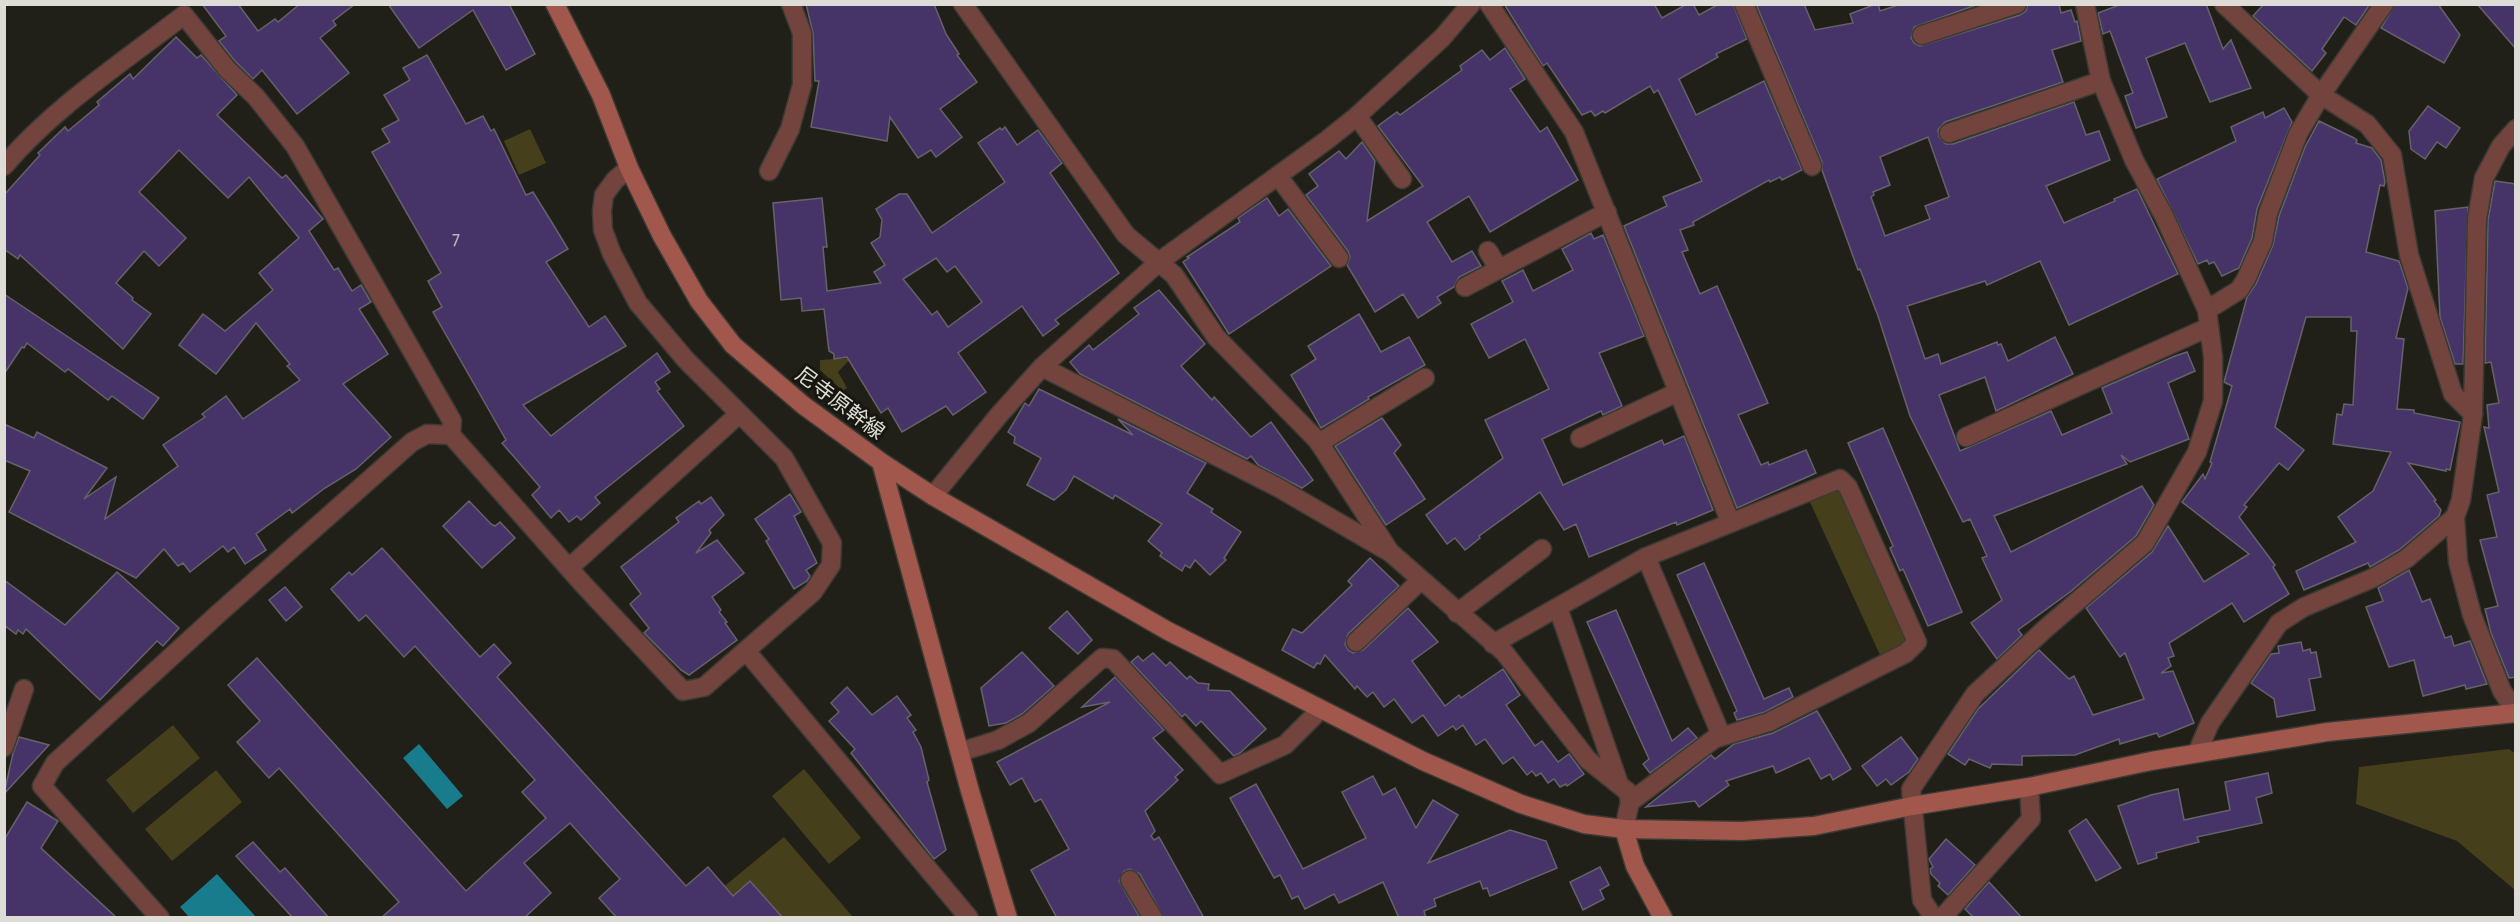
<svg xmlns="http://www.w3.org/2000/svg" width="2520" height="922" viewBox="0 0 2520 922" font-family="'Fira Sans','Noto Sans JP',sans-serif">
<style>
.green{fill:#453f1c}
.water{fill:#197c8c}
.building{fill:#463468;stroke:#65626c;stroke-width:1.5;fill-rule:evenodd}
.lines{fill:none;stroke-linecap:round;stroke-linejoin:round}
.street-casing{stroke:#3b3a33;stroke-width:21}
.secondary-casing{stroke:#3b3a33;stroke-width:21}
.street{stroke:#73443d;stroke-width:18}
.secondary{stroke:#a1574c;stroke-width:18}
.labels{text-anchor:middle;stroke-width:6;stroke-linejoin:round;paint-order:stroke}
.number-label{font-size:18px;fill:#b7b2bb}
.street-label{font-size:21px;fill:#dddcd7;stroke:#18170f}
</style>
<rect width="100%" height="100%" fill="#212018"/>
<g class="green">
<path d="M530 129 546 163 519 175 504 141Z"/>
<path d="M851 358 838 372 847 388 843 391 820 370V360Z"/>
<path d="M1841 487 1911 639 1904 646 1880 655 1810 502Z"/>
<path d="M173 725 200 758 133 813 106 780Z"/>
<path d="M2509 749 2516 754 2515 890 2457 841 2356 804 2359 767Z"/>
<path d="M804 769 861 838 829 864 772 796Z"/>
<path d="M216 770 242 802 172 861 145 829Z"/>
<path d="M784 837 853 917 686 918Z"/>
</g>
<g class="water">
<path d="M419 744 463 796 447 809 403 758Z"/>
<path d="M217 874 256 917H189L180 907Z"/>
</g>
<g class="building">
<path d="M202 4H238L258 31 275 19 278 22 300 4H355L333 21 336 25 320 38 349 73 297 114 262 70 253 79 235 61 219 41 226 36Z"/>
<path d="M388 4H509L535 54 506 70 473 10 419 48Z"/>
<path d="M806 4H934L946 34 959 54 957 55 977 82 940 109 962 137 936 157 931 150 918 158 890 117 887 141 811 127 819 81H815L813 33Z"/>
<path d="M1504 4H1654L1662 18 1687 4H1693L1699 15 1719 4H1733L1747 39 1716 54 1718 57 1679 79 1696 115 1764 81 1802 170 1782 180 1780 177 1770 182 1769 180 1693 222 1694 225 1680 230 1688 250 1682 252 1700 294 1717 286 1768 403 1738 415 1761 465 1768 462 1769 465 1806 450 1816 473 1737 508 1624 226 1667 206 1663 197 1702 181 1658 90 1654 93 1650 86 1605 113 1603 111 1595 116 1591 111 1582 115 1547 63 1543 66Z"/>
<path d="M1756 4H1804L1815 30 1853 23 1850 14 1876 4H1878L1880 11 1901 4H1979L1914 27 1911 38 1914 43 1920 46 2020 15 2026 11 2028 4H2059L2061 13 2071 10 2075 22 2077 21 2081 41 2052 50 2063 82 1945 122 1938 130 1939 137 1946 144H1953L2074 102 2086 135 2099 131 2110 160 2046 186 2064 223 2115 201 2114 199 2137 189 2178 274 2069 325 2040 261 1987 285 1985 281 1907 306 1925 359 1938 354 1941 364 1997 342 1998 345 2001 344 2008 361 2055 337 2073 374 1996 411 1985 377 1939 395 1960 451 2051 411 2062 435 2112 413 2102 388 2175 356 2187 352 2195 371 2168 383 2189 439 2130 462 2121 455 2127 464 1994 516 2011 552 2142 486 2154 505 2136 536 2070 592 2018 630 2022 635 1997 659 1971 623 2002 600 1982 558 1987 556 1970 519 1963 522 1910 416 1878 316 1860 269 1858 270 1822 170V162ZM1928 137 1949 197 1925 206 1930 219 1885 236 1871 197 1874 195 1873 192 1890 185 1880 157Z"/>
<path d="M2122 4H2206L2223 49 2231 40 2251 88 2210 102 2185 43 2146 58 2167 117 2136 128 2125 96 2133 93 2110 31 2103 34 2098 13Z"/>
<path d="M2264 4H2370L2356 25 2344 17 2322 49 2326 53 2312 71 2253 16Z"/>
<path d="M2395 4H2438L2460 35 2444 63 2381 28Z"/>
<path d="M2477 4H2516V49Z"/>
<path d="M176 37 197 58 201 55 237 95 217 115 282 178 286 175 323 219 309 231 334 270 338 268 352 291 361 285 371 302 359 309 388 354 343 384 391 437 356 469 325 488 292 513 290 509 256 534 266 550 245 564 234 547 228 552 223 546 190 572 183 563 178 566 164 549 136 578 9 512 30 471 4 460V424L34 438 37 432 107 468 84 499 116 477 105 519 178 466 163 445 205 417 202 414 226 396 243 419 300 380 287 366 290 364 256 323 216 374 179 345 203 314 225 331 273 290 259 273 299 238 249 177 228 198 179 150 139 192 186 238 159 266 144 251 116 283 133 298 132 300 151 314 123 349 20 255 18 259 4 249V195L40 155 38 153 65 127 68 131 99 105 97 102 130 74 133 79Z"/>
<path d="M1505 48 1525 79 1510 89 1540 132 1547 127 1578 180 1490 232 1469 196 1427 222 1452 262 1472 251 1481 266 1459 277 1454 287 1437 297 1441 303 1418 318 1403 294 1375 312 1347 265 1350 257 1348 251 1306 195 1318 186 1309 174 1339 151 1346 159 1362 142 1375 161 1367 221 1423 186 1378 126 1397 112 1400 115 1462 70 1460 66 1482 50 1490 60Z"/>
<path d="M427 55 466 124 483 116 491 131 494 129 526 195 533 192 551 221 568 249 546 262 589 327 605 316 626 346 523 405 551 436 657 353 670 372 655 382 660 389 657 391 684 426 595 497 600 503 581 520 577 516 569 522 559 510 551 518 532 495 540 487 502 443 506 440 433 312 442 307 428 281 441 273 372 152 390 142 382 129 399 120 384 95 410 80 403 68Z"/>
<path d="M2428 106 2460 128 2446 148 2437 142 2425 159 2411 149 2409 131Z"/>
<path d="M2284 108 2292 122 2257 209 2252 238 2239 268 2222 276 2214 262 2209 264 2207 260 2198 264 2157 179 2236 141 2231 127 2263 112 2265 118Z"/>
<path d="M2319 121 2354 138 2357 140 2356 143 2372 148 2381 160 2385 182 2384 186 2380 185 2366 252 2399 261 2408 288 2396 338 2404 339 2397 409 2414 410V413L2460 422 2450 470 2446 469V471L2408 463 2436 500 2434 501 2441 510 2439 516 2399 550 2370 567 2368 563 2304 590 2296 571 2356 542 2338 517 2373 491 2391 452 2333 444 2337 414 2342 415 2344 404 2353 405 2357 331H2351V317H2306L2275 427 2304 450 2288 470 2279 463 2244 505 2247 507 2239 517 2275 565 2273 567 2289 594 2244 622 2232 603 2169 643 2174 656 2168 658 2171 666 2161 673 2173 671 2194 723 2159 737 2157 733 2120 744 2119 739 2075 755 2022 756V765L1992 764 1990 768 1969 759 1965 765 1948 754 1978 709 2039 650 2069 679 2074 676 2093 715 2144 699 2125 653 2120 657 2086 608 2152 552 2168 526 2204 582 2249 554 2182 502 2203 474 2205 479 2212 463 2210 462 2232 386 2224 382 2247 297 2256 284 2273 245 2279 216 2305 147Z"/>
<path d="M1005 127 1017 145 1038 130 1062 163 1050 173 1119 273 1055 320 1059 324 1043 336 1022 306 958 353 986 392 953 415 946 406 902 432 888 408 881 413 847 357 834 359V354L829 351 824 309 802 311 801 298 781 300 773 203 822 198 827 247H823L827 291 881 283 874 272 885 265 871 243 880 237 882 220 876 209 899 194H907L932 233 1005 182 978 143 1000 128 1002 130ZM936 258 947 272 955 266 982 302 948 327 937 311 932 315 903 279Z"/>
<path d="M2495 181 2516 184V677L2509 678 2491 633 2485 609 2498 606 2480 540 2497 537 2487 495 2499 492 2484 427 2489 428 2487 405 2499 403 2491 362 2485 363 2488 220Z"/>
<path d="M1267 198 1279 216 1288 209 1331 266 1229 334 1183 262 1189 258 1187 257 1240 222 1238 218Z"/>
<path d="M2468 207 2463 364H2455L2440 317 2435 211Z"/>
<path d="M1591 233 1594 239 1603 235 1644 336 1599 353 1622 406 1603 415 1601 411 1542 439 1563 485 1662 440 1664 445 1684 436 1713 510 1677 525 1676 522 1589 557 1576 524 1564 530 1540 492 1479 536 1480 538 1465 550 1455 538 1447 544 1426 515 1503 458 1485 420 1549 389 1525 339 1489 358 1471 324 1513 302 1502 281 1523 270 1533 291 1573 270 1562 249Z"/>
<path d="M1159 290 1205 344 1181 366 1212 400 1214 397 1251 437 1271 422 1313 480 1302 488 1258 465 1251 456 1247 459 1080 374 1070 362 1089 345 1093 350 1139 314 1134 308Z"/>
<path d="M4 294 159 398 143 419 112 396 108 400 68 369 65 372 27 343 24 348 22 347 4 374Z"/>
<path d="M1359 314 1381 352 1409 337 1425 365 1368 397 1369 399 1321 428 1291 375 1316 359 1308 346Z"/>
<path d="M1039 389 1133 435 1118 419 1206 463 1187 493 1213 509 1211 512 1241 532 1224 558 1226 560 1210 575 1195 560 1190 568 1185 565 1182 571 1160 556 1162 553 1148 541 1162 524 1115 495 1113 499 1074 476 1066 490 1054 500 1027 485 1041 458 1014 443 1015 437 1008 432 1025 403 1029 406Z"/>
<path d="M1382 418 1401 445 1394 453 1425 499 1386 525 1335 446Z"/>
<path d="M1883 428 1962 612 1928 626 1903 569 1900 571 1890 548 1893 546 1848 443Z"/>
<path d="M790 494 801 512 794 516 817 563 806 570 810 576 807 581 794 589 766 541 769 539 755 519Z"/>
<path d="M711 497 724 515 709 530 711 533 696 553 717 540 744 573 712 597 721 610 719 612 727 622 725 623 737 640 689 675 681 670 644 633 649 628 630 604 641 594 621 567 679 522 676 518 699 501 701 504Z"/>
<path d="M469 501 491 524 495 526 500 522 515 538 482 568 443 526Z"/>
<path d="M382 548 480 657 494 644 511 663 497 677 686 886 708 867 733 896 750 881 783 918H617L599 898 620 879 570 823 524 863 551 893 524 918H381L399 902 279 768 269 778 237 742 260 721 228 685 257 658 466 891 546 818 522 792 535 780 415 646 404 657 366 615 359 621 331 589 349 572 352 575Z"/>
<path d="M1370 558 1399 586 1348 634 1345 644 1348 650 1353 653 1363 650 1408 608 1438 642 1412 661 1445 706 1459 695 1461 698 1503 669 1520 695 1506 705 1535 746 1542 741 1558 762 1569 754 1584 774 1567 786 1566 784 1560 787 1554 779 1548 783 1541 773 1536 776 1532 771 1527 775 1513 757 1503 764 1485 739 1476 745 1463 725 1456 730 1453 726 1438 736 1423 715 1412 723 1394 699 1384 707 1373 692 1367 697 1357 686 1355 689 1325 655 1320 664 1317 663 1314 668 1282 650 1293 629 1302 633 1352 585 1348 581Z"/>
<path d="M1704 563 1764 699 1789 688 1793 697 1765 712 1737 720 1734 713 1737 711 1677 575Z"/>
<path d="M2409 570 2422 602 2430 599 2445 638 2451 636 2454 646 2470 641 2487 684 2466 689 2465 685 2423 696 2414 660 2389 667 2366 607 2383 601 2378 588Z"/>
<path d="M117 572 179 628 163 646 157 641 100 700 26 629 23 634 18 630 16 634 4 625V580L65 625Z"/>
<path d="M285 587 302 607 286 621 269 600Z"/>
<path d="M1616 610 1672 741 1688 728 1697 738 1650 773 1643 764 1649 759 1587 622Z"/>
<path d="M1067 611 1092 640 1078 654 1049 628Z"/>
<path d="M2301 642 2303 651 2310 649 2311 653 2316 652 2321 677 2309 679 2315 710 2277 717 2274 699 2251 683 2271 654 2279 653 2278 646Z"/>
<path d="M1022 652 1054 686 1022 714 1006 723 989 726 981 688Z"/>
<path d="M1153 653 1166 666 1170 662 1187 679 1190 676 1198 683 1209 684 1208 690 1230 691 1266 729 1240 753 1234 756 1201 721 1196 726 1185 714 1182 717 1131 662 1138 656 1143 661Z"/>
<path d="M1115 677 1164 730 1153 738 1183 770 1175 777 1178 780 1145 811 1155 831 1151 836 1154 840 1159 837 1204 918H1164L1140 874 1130 869 1124 871 1119 881 1140 918H1057L1031 870 1069 849 1041 799 1035 802 1022 778 1010 785 997 762 1110 702 1082 707Z"/>
<path d="M847 687 872 715 897 696 911 715 907 718 916 730 913 732 921 747 929 780 927 782 946 850 934 859 851 753 855 749 829 721 839 712 831 703Z"/>
<path d="M1817 711 1851 769 1833 780 1830 774 1821 779 1809 758 1776 773 1773 766 1726 781 1729 785 1699 807 1695 801 1646 807 1711 755 1715 759 1734 744 1773 733Z"/>
<path d="M19 737 49 745 4 794 13 753Z"/>
<path d="M1901 737 1918 759 1909 772 1891 785 1886 779 1877 786 1862 766Z"/>
<path d="M2268 773 2272 793 2256 798 2262 823 2197 837 2199 842 2156 853 2157 858 2138 864 2118 806 2151 795 2178 789 2184 820 2230 810 2225 782Z"/>
<path d="M1373 776 1383 795 1395 788 1416 828 1433 800 1458 815 1428 863 1510 830 1546 841 1557 868 1490 896 1487 888 1483 889 1480 881 1434 899 1436 906 1424 911 1426 918H1399L1383 882 1339 903 1334 894 1305 909 1298 896 1292 899 1280 875 1274 878 1230 798 1256 784 1303 869 1366 838 1342 792Z"/>
<path d="M27 802 58 821 41 848 117 918H4V840Z"/>
<path d="M2086 819 2121 868 2096 881 2069 831Z"/>
<path d="M1946 839 1975 865 1948 895 1938 886 1940 883 1931 874 1930 869 1933 867 1929 859Z"/>
<path d="M253 842 280 872 285 868 329 918H293L236 856Z"/>
<path d="M1600 867 1609 885 1600 890 1604 899 1583 910 1570 882Z"/>
<path d="M1989 882 2022 918H1974L1965 909Z"/>
</g>
<g class="lines">
<g class="street-casing">
<g id="street">
<path d="M963 4 1126 235 1174 275 1216 337 1318 441 1388 549"/>
<path d="M1489 4 1574 132 1730 521"/>
<path d="M1744 4 1812 166"/>
<path d="M2224 4 2321 95 2367 124 2392 155 2409 255 2453 394 2473 414"/>
<path d="M1922 35 2017 4"/>
<path d="M1357 116 1402 179"/>
<path d="M2516 129 2501 146 2484 178 2477 219 2473 414 2461 500 2455 517 2458 562 2472 615 2502 691 2516 712"/>
<path d="M1949 133 2101 81"/>
<path d="M4 166C54 107 123 62 184 15L227 69 256 97 295 146 452 421 451 435"/>
<path d="M769 171 790 129 802 85V33L791 4"/>
<path d="M1278 176 1339 258"/>
<path d="M1488 251 1499 269"/>
<path d="M1465 287 1607 212"/>
<path d="M2207 310 2239 290 2246 279 2263 241 2268 213 2298 134 2321 95 2384 4"/>
<path d="M1042 367 1279 488 1391 553 1504 652 1588 760 1628 792 1630 802 1624 829"/>
<path d="M1966 437 2209 327"/>
<path d="M1580 438 1678 392"/>
<path d="M1319 443 1425 378"/>
<path d="M933 496 999 415 1042 367 1160 261 1327 140 1357 116 1442 38 1471 4"/>
<path d="M1646 557 1721 735"/>
<path d="M569 568 739 414"/>
<path d="M1558 608 1619 784"/>
<path d="M1457 613 1542 549"/>
<path d="M1356 642 1421 580"/>
<path d="M1493 644 1646 557 1840 479 1848 487 1917 642 1906 653 1769 722 1714 739 1630 802"/>
<path d="M747 652 969 918"/>
<path d="M4 747 24 689"/>
<path d="M960 752 998 740 1029 723 1102 658 1113 659 1220 774 1285 745 1320 710"/>
<path d="M2197 753 2210 723 2279 623 2304 607 2373 578 2406 559 2455 517"/>
<path d="M1130 880 1153 918"/>
<path d="M160 918 42 786 55 763 218 614 412 442 427 434 451 435 582 583 683 691 704 687 813 592 831 565 832 543 784 458 686 360 638 303 612 254 603 230 602 211 604 195 615 180 629 168"/>
<path d="M1934 918 1922 900 1911 789 1975 694 2045 629 2145 543 2197 452 2213 401V357L2207 310 2164 216 2134 160 2101 81 2085 4"/>
<path d="M1942 918 2031 819 2029 787"/>
</g>
</g>
<g class="secondary-casing">
<g id="secondary">
<path d="M555 4 601 95 629 168 662 236 699 301 733 345 803 405 881 462 933 496 1168 631 1423 761 1521 804 1584 824 1624 829 1742 831 1814 826 1912 806 2029 787 2151 761 2327 732 2516 713"/>
<path d="M881 462 970 791 1008 918"/>
<path d="M1624 829 1635 866 1663 918"/>
</g>
</g>
<use href="#street" class="street"/>
<use href="#secondary" class="secondary"/>
</g>
<g class="labels">
<g class="number-label">
<text x="456" y="247">7</text>
</g>
<g class="street-label">
<text transform="translate(840 403) rotate(37)" y="7">尼寺原幹線</text>
</g>
</g>
<rect width="2520" height="922" fill="none" stroke="#dddcd7" stroke-width="12"/>
</svg>
